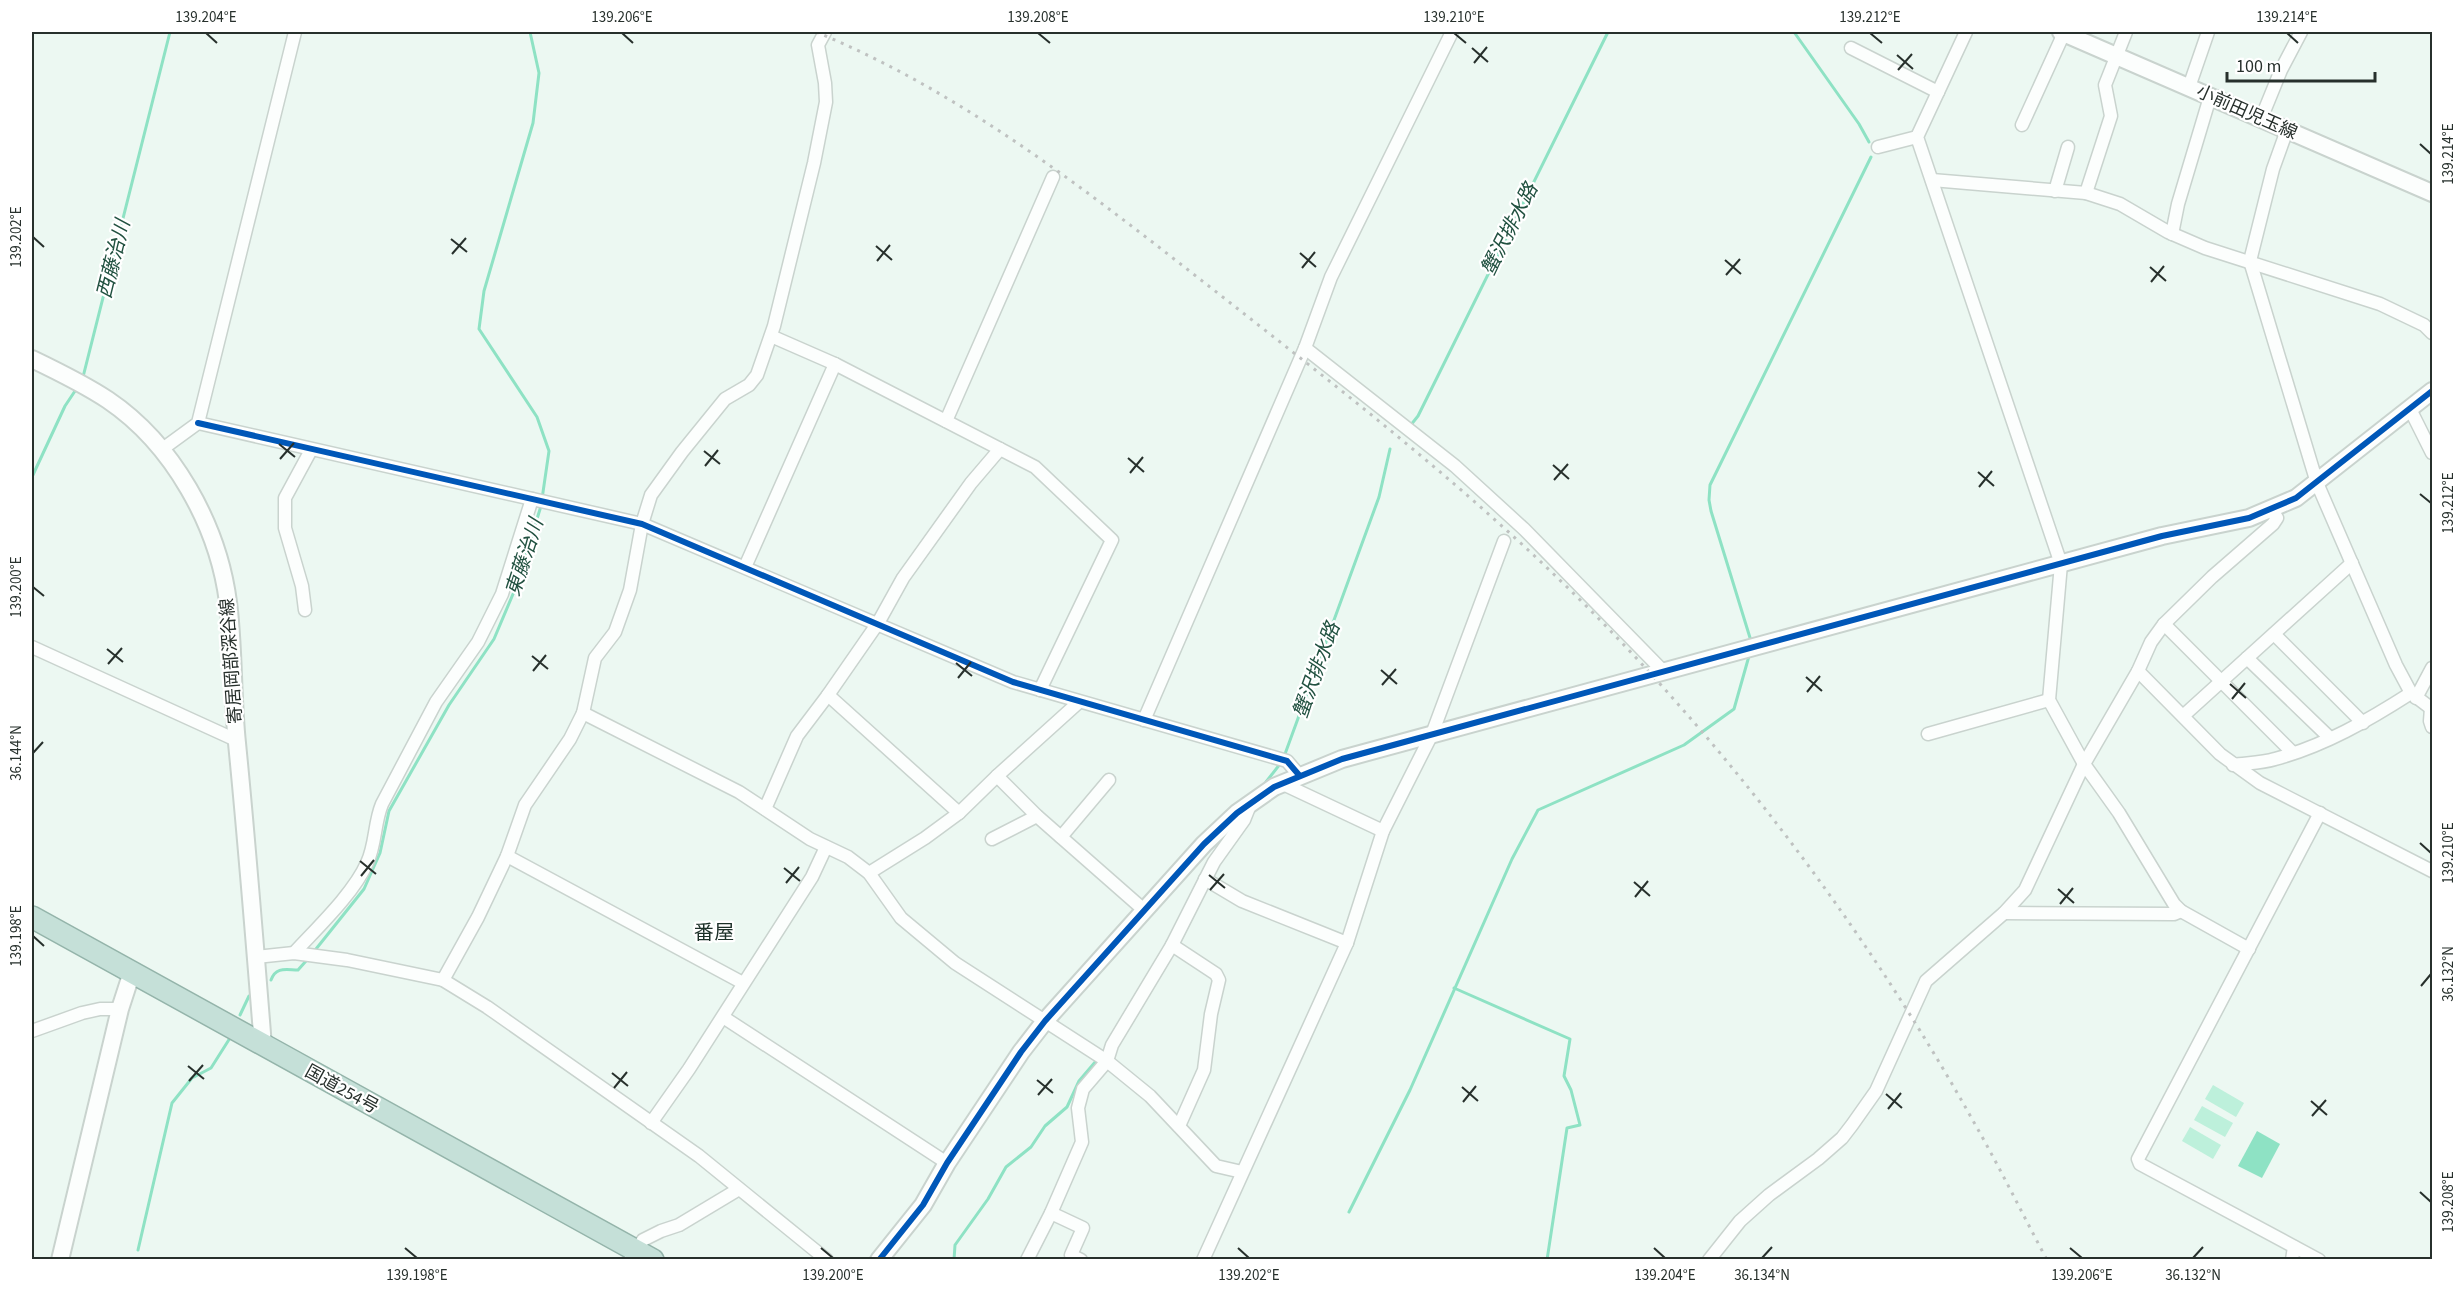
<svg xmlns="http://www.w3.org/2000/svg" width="2464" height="1291" viewBox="0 0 2464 1291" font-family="'Source Sans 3','Noto Sans JP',sans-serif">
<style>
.green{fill:#bdf0db}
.water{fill:#8ee2c4}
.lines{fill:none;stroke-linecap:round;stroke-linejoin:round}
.stream{stroke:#8ee2c4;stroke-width:3}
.street-casing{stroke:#c9d3ce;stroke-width:15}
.secondary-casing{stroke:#c9d3ce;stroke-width:20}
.highway-casing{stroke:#94b4aa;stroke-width:24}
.street{stroke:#fcfefd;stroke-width:12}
.secondary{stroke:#fcfefd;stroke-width:16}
.highway{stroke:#c5e0d8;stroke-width:21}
.rail{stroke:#bfc2c1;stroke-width:3;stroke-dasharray:3 6;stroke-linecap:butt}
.cycleway-casing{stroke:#fff;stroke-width:10}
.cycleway{stroke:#0057b8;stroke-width:6}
.ticks{fill:none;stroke:#27302c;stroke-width:2}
.labels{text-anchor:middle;stroke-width:4.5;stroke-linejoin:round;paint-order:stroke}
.street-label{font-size:18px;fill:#27302c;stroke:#fff}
.water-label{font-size:20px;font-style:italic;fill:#215140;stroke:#fff}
.neighbourhood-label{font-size:20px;fill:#1c3028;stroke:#fff}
.neatline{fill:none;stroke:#27302c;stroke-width:2}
.ticks-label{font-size:15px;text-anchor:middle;fill:#27302c}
</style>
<rect width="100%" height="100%" fill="#ecf8f2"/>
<g class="green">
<path d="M2213 1085 2244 1103 2236 1117 2205 1099Z"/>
<path d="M2202 1106 2233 1123 2225 1137 2194 1120Z"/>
<path d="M2190 1127 2221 1145 2213 1159 2182 1141Z"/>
</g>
<path class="water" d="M2257 1131 2280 1144 2262 1178 2238 1166Z"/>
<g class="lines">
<g class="stream">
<path d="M530 32 539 73 533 123 484 291 479 329 537 417 549 451 542 499"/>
<path d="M1794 32 1859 124 1869 142"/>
<path d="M83 377 170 32"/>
<path d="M1410 426 1418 416 1608 32"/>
<path d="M32 477 65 406 77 388"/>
<path d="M1751 641 1711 511 1709 500 1710 485 1871 157"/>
<path d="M1285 754 1379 497 1390 449"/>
<path d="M1266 782 1280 764"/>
<path d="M316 949 364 889 380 853 389 811 449 705 494 639 516 587 541 506"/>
<path d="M271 980C276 966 287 970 298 970L306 961"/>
<path d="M1454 988 1570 1039 1564 1076 1571 1090 1580 1125 1567 1128 1547 1260"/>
<path d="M240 1015 249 996"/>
<path d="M1349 1212 1410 1090 1512 859 1538 810 1684 745 1734 709 1749 656"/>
<path d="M138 1250 172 1103 192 1078 211 1068 230 1038"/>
<path d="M954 1260 955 1245 988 1199 1006 1167 1031 1147 1045 1126 1067 1107 1079 1081 1096 1061"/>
</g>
<g class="street-casing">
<g id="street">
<path d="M1966 32 1917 137 2061 564 2049 700 2084 764 2119 813 2174 904 2181 911 2249 949"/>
<path d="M1851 48 1938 92"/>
<path d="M2189 87 2208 32"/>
<path d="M2261 119 2281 70 2301 32"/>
<path d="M2022 125 2064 33"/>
<path d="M2287 130 2273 169 2250 261 2317 483 2396 665 2411 693 2432 709"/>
<path d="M1878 147 1917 137"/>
<path d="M1932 180 2086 193 2120 204 2168 232 2205 248 2380 304 2424 325 2432 333"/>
<path d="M2055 191 2068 147"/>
<path d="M2086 193 2111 116 2105 85 2126 32"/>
<path d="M2172 234 2178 204 2210 97"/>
<path d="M771 336 835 364 1035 467 1112 540 1040 690"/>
<path d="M1305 348 1455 466 1524 529 1664 672"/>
<path d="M2409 407 2432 453"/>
<path d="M946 421 1053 177"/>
<path d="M198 423 642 524 1013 682 1287 761 1299 775"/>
<path d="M161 450 198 423 295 32"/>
<path d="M745 567 835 364"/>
<path d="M305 610 302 586 285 528V498L311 450"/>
<path d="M2164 624 2293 753"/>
<path d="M2274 634 2363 723"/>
<path d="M32 647 236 740"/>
<path d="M2247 658 2330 738"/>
<path d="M2138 671 2220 754 2260 783 2432 871"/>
<path d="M2416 698 2432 668"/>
<path d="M2431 708 2430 721 2432 727"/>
<path d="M583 713 739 792 810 839 848 857 869 873 901 918 955 963 1107 1061 1150 1096 1216 1166 1242 1172"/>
<path d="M2183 716 2352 563"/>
<path d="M1144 720 1305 348 1331 277 1452 32"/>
<path d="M1928 734 2049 700"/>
<path d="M2233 765C2247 763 2262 763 2275 759 2324 746 2369 720 2411 693"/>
<path d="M997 776 1037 816 1144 910"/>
<path d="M1281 783 1383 831"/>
<path d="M765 809 797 736 828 695"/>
<path d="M959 813 828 695 878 623 903 578 971 483 1000 449"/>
<path d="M1061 837 1109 780"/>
<path d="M992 839 1037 816"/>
<path d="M507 856 743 983"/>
<path d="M869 873 925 838 959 813 997 776 1079 702"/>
<path d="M1205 879 1242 901 1347 943"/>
<path d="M2004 913 2174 914 2181 911"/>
<path d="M1172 945 1216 974 1219 980 1211 1014 1204 1070 1179 1126"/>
<path d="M294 953C317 928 354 893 367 863 376 844 374 823 382 804L436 702 478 642 502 594 532 499"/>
<path d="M256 957 294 953 347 960 443 980 487 1007 699 1156 827 1260"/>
<path d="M443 980 478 917 507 856 525 805 570 739 583 713 595 658 615 632 630 590 642 524 651 495 682 452 725 399 749 385 757 375 774 326 814 163 826 102 825 83 818 45 825 32"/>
<path d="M723 1017 947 1163"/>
<path d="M32 1031 82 1013 100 1009H120"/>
<path d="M651 1123 689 1069 812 877 826 847"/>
<path d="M1051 1213 1083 1228 1071 1255 1081 1260"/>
<path d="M630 1260 643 1240 661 1231 679 1225 739 1189"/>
<path d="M1027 1260 1051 1213 1082 1142 1078 1108 1083 1089 1107 1061 1112 1045 1172 945 1214 862 1244 820 1250 805"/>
<path d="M1203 1260 1347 943 1383 831 1432 734 1504 541"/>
<path d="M1709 1260 1740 1221 1769 1195 1818 1159 1842 1138 1852 1125 1876 1091 1926 981 2004 913 2025 890 2084 764 2138 671 2151 642 2164 624 2212 577 2273 524 2277 518 2272 510"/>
<path d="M2292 1260 2294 1247"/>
<path d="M2319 1260 2140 1164 2138 1159 2320 813"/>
</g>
</g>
<g class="secondary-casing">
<g id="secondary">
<path d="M2061 32 2432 193"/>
<path d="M32 359C57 371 84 384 108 400 173 444 218 525 228 602 234 648 232 696 237 743 247 844 255 945 263 1046"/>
<path d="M60 1260 120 1009 132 972"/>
<path d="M879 1260 923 1205 947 1163 1021 1052 1045 1021 1204 844 1237 813 1274 787 1342 759 2162 536 2249 518 2296 498 2432 391"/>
</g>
</g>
<g class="highway-casing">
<path id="highway" d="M32 917 653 1260"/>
</g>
<use href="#street" class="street"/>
<use href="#secondary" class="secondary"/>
<use href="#highway" class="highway"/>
<path class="rail" d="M816 32C967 94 1096 198 1224 298 1354 400 1485 502 1601 621 1747 771 1874 943 1976 1126 2001 1170 2023 1215 2047 1260"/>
<g class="cycleway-casing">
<g id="cycleway">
<path d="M198 423 642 524 1013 682 1287 761 1299 775"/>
<path d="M879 1260 923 1205 947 1163 1021 1052 1045 1021 1204 844 1237 813 1274 787 1342 759 2162 536 2249 518 2296 498 2432 391"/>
</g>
</g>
<use href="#cycleway" class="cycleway"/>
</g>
<path class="ticks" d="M206 33 217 43M622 33 633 43M1038 33 1050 43M1454 33 1466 43M1870 33 1882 43M2287 33 2298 43M1472 48 1488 62M1897 55 1913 69M1474 63 1487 47M1898 70 1912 54M2420 144 2431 154M33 237 44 247M451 239 467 252M876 246 892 260M1300 253 1316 267M452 254 466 238M1725 260 1741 274M877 261 890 245M2150 267 2166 281M1302 268 1315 252M1726 275 1740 259M2151 282 2164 266M279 444 295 457M704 451 720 464M1128 458 1144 472M280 459 294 443M1553 465 1569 479M705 466 718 450M1978 472 1994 486M1130 473 1143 457M1554 480 1568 464M1979 487 1992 471M2420 494 2431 503M33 587 44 596M107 649 123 662M532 656 548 669M956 663 972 676M108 664 122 648M1381 670 1397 684M533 671 546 655M1806 677 1822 691M958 678 971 662M2230 684 2246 698M1382 685 1396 669M1807 692 1820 676M2232 699 2245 683M33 753 43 742M2420 843 2431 853M360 861 376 874M784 868 800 881M1209 875 1225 888M361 876 374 860M1634 882 1650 896M786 883 799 867M2058 889 2074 903M1210 890 1224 874M1635 897 1648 881M2060 904 2073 888M33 936 44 946M2421 986 2431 974M188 1066 204 1079M612 1073 628 1086M1037 1080 1053 1093M189 1081 203 1065M1462 1087 1478 1101M614 1088 627 1072M1886 1094 1902 1108M1038 1095 1052 1079M2311 1101 2327 1115M1463 1102 1476 1086M1888 1109 1901 1093M2312 1116 2326 1100M2420 1192 2431 1202M405 1248 417 1258M821 1248 833 1258M1238 1248 1249 1258M1654 1248 1665 1258M2070 1248 2082 1258M1762 1258 1772 1247M2193 1258 2203 1247"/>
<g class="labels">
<g class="street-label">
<text transform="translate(2247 112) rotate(24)" y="6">小前田児玉線</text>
<text transform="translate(231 661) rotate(-94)" y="6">寄居岡部深谷線</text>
<text transform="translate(342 1089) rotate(29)" y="6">国道254号</text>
</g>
<g class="water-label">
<text transform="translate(1509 229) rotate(-63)" y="7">蟹沢排水路</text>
<text transform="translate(113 259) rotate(-76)" y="7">西藤治川</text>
<text transform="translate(524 557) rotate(-72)" y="7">東藤治川</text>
<text transform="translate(1316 670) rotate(-70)" y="7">蟹沢排水路</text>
</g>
<g class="neighbourhood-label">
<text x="714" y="939">番屋</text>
</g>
</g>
<rect width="2464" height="1291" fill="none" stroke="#ffffff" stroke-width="66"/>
<path d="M2227 72v9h148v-9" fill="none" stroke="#27302c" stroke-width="3"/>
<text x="2236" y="72" font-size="18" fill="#27302c" stroke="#ffffff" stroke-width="4.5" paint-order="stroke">100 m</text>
<rect x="33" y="33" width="2398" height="1225" class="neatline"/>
<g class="ticks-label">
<text x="206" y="22">139.204°E</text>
<text x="622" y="22">139.206°E</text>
<text x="1038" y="22">139.208°E</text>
<text x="1454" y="22">139.210°E</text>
<text x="1870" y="22">139.212°E</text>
<text x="2287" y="22">139.214°E</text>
<text transform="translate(2448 154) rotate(-90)" y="5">139.214°E</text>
<text transform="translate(16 237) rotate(-90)" y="5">139.202°E</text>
<text transform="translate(2448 503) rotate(-90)" y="5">139.212°E</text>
<text transform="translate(16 587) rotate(-90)" y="5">139.200°E</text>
<text transform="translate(16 753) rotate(-90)" y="5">36.144°N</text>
<text transform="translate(2448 853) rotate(-90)" y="5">139.210°E</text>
<text transform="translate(16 936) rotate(-90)" y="5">139.198°E</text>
<text transform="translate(2448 974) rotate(-90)" y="5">36.132°N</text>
<text transform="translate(2448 1202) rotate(-90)" y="5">139.208°E</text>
<text x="417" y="1280">139.198°E</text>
<text x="833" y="1280">139.200°E</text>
<text x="1249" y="1280">139.202°E</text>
<text x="1665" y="1280">139.204°E</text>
<text x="1762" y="1280">36.134°N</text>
<text x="2082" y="1280">139.206°E</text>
<text x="2193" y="1280">36.132°N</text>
</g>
</svg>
